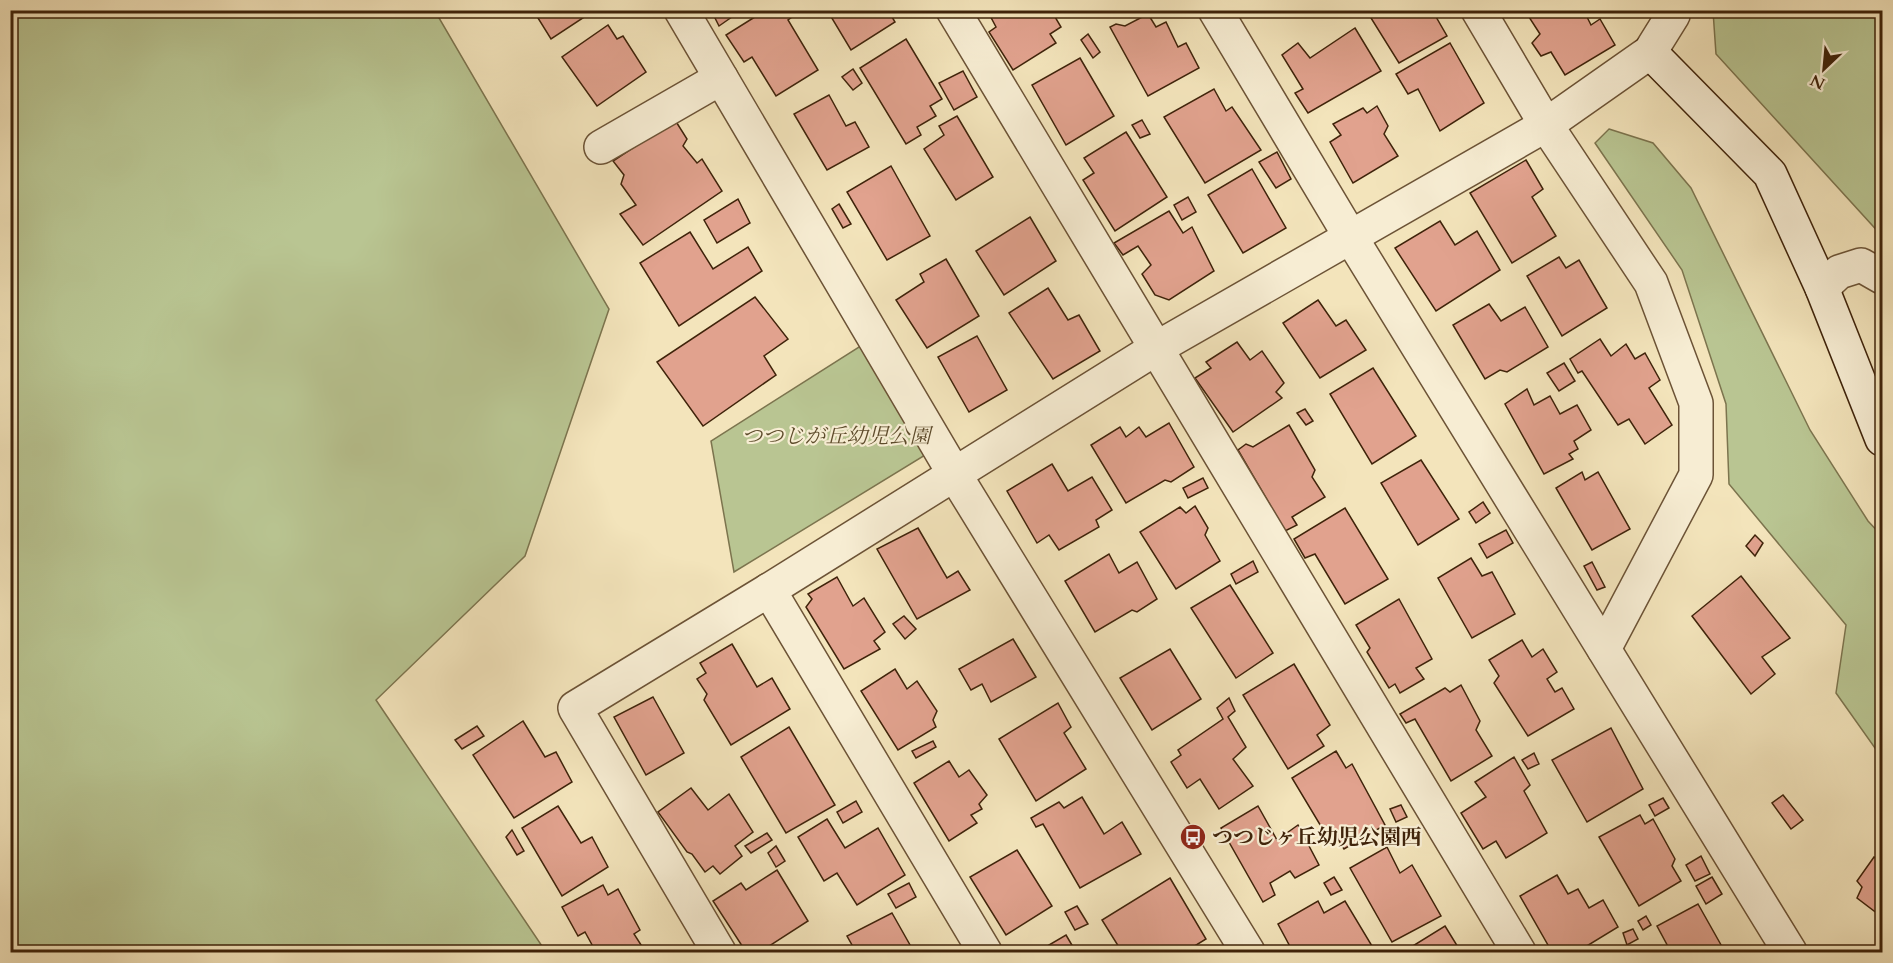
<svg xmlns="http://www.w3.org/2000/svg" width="1893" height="963" viewBox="0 0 1893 963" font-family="Cardo,'Noto Serif JP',serif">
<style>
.green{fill:#b9c592;stroke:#7c744e;stroke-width:1.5}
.building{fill:#e1a28e;stroke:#3f230a;stroke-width:1.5}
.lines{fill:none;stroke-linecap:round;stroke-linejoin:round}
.street-casing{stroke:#6c5336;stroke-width:36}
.secondary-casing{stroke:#3f230a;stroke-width:36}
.street{stroke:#f7edd3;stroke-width:33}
.secondary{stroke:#f7edd3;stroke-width:33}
.labels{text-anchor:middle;stroke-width:4.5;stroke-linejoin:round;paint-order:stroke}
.park-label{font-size:21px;font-style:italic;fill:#5e4c2c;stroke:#f7edd3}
.poi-label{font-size:21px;font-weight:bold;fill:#3f230a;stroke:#f7edd3;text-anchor:start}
</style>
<rect width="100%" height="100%" fill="#f3e4bb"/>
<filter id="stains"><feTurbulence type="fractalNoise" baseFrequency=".00333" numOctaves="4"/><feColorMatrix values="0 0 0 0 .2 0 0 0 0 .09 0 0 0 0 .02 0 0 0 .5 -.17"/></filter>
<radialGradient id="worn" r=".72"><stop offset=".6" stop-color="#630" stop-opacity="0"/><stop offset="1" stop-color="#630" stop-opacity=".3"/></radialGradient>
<g class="green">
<path d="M10 11H435L609 309 525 556 376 700 546 952H11Z"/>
<path d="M1713 11H1882V236L1716 54Z"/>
<path d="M1609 129 1653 143 1691 188 1810 430 1868 521 1882 536V758L1836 693 1846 625 1729 484 1726 404 1682 270 1595 143Z"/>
<path d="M870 340 935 449 734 572 711 441Z"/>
</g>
<g class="building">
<path d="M533 10H595L551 39Z"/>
<path d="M724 10 739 12 719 26 714 16Z"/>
<path d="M766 10H802L788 20 818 70 776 96 752 57 744 62 726 35Z"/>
<path d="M827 10H888L895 22 851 50Z"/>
<path d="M987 10H1051L1061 27 1050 34 1056 43 1013 70 989 32 996 27Z"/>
<path d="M1366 10H1432L1447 36 1399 63Z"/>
<path d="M1532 10H1576L1579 16 1586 15 1591 25 1600 19 1615 45 1565 75 1551 52 1541 56 1532 43 1540 34 1527 14Z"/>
<path d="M1148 14 1156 27 1166 22 1178 47 1186 43 1199 68 1148 96 1110 27 1116 24 1125 26Z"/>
<path d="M608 25 617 39 623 36 646 72 597 106 562 57Z"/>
<path d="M1355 28 1381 71 1308 113 1295 93 1303 89 1282 55 1298 43 1310 58Z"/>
<path d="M1088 34 1100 52 1093 58 1081 40Z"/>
<path d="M906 39 942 99 930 106 936 116 917 127 921 135 906 144 860 68Z"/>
<path d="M1450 43 1484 103 1440 131 1418 89 1408 94 1396 74Z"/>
<path d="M1080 58 1114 116 1066 145 1032 85Z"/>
<path d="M853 69 862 83 853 90 842 77Z"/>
<path d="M963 71 977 97 954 110 939 83Z"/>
<path d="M1214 89 1226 111 1232 107 1261 150 1205 183 1164 117Z"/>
<path d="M829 95 846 126 855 122 869 147 827 170 794 114Z"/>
<path d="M1377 106 1388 126 1384 134 1398 156 1353 183 1330 142 1341 135 1333 124 1363 108 1367 113Z"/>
<path d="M957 116 993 177 956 200 924 149 944 135 939 126Z"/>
<path d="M675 120 687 139 683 146 697 163 702 159 722 191 643 245 620 214 636 205 621 184 624 175 613 161Z"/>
<path d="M1142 120 1150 134 1140 138 1132 125Z"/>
<path d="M1126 132 1167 197 1115 231 1083 180 1094 173 1084 158Z"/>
<path d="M1277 152 1291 179 1276 188 1259 162Z"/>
<path d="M1526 160 1543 189 1532 197 1556 236 1512 263 1470 193Z"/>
<path d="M891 166 930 236 887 260 847 192Z"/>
<path d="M1252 169 1286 228 1243 253 1208 195Z"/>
<path d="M1188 197 1196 212 1182 220 1174 205Z"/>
<path d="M738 199 750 223 717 243 704 220Z"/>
<path d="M839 204 851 224 843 228 832 209Z"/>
<path d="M1169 211 1183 233 1192 227 1214 271 1169 300 1155 295 1142 274 1151 265 1138 246 1123 255 1114 243Z"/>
<path d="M1030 217 1056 261 1004 295 976 251Z"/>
<path d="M1440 221 1455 245 1477 231 1500 270 1436 311 1395 248Z"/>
<path d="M690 232 713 269 748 247 762 271 679 326 640 263Z"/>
<path d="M1559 257 1566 268 1579 260 1607 308 1562 336 1527 276Z"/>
<path d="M946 259 979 316 927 348 896 300 924 282 920 274Z"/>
<path d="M1048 288 1068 320 1079 315 1100 351 1053 379 1009 313Z"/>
<path d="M755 297 788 339 764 356 776 375 703 426 657 362Z"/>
<path d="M1318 300 1336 326 1346 320 1366 350 1320 378 1283 323Z"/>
<path d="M1489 304 1501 321 1525 307 1548 347 1507 372 1500 370 1485 379 1453 325Z"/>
<path d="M977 336 1007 390 969 412 938 357Z"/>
<path d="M1600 339 1611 356 1626 344 1635 359 1645 353 1660 380 1649 388 1672 425 1645 444 1629 419 1618 425 1582 371 1578 373 1570 359Z"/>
<path d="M1237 342 1250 360 1262 351 1284 383 1276 392 1282 398 1233 432 1195 378 1211 368 1206 362Z"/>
<path d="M1564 363 1575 381 1559 391 1547 373Z"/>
<path d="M1373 368 1416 436 1372 464 1330 394Z"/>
<path d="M1527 389 1534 405 1550 396 1560 414 1577 405 1591 430 1574 441 1578 449 1569 454 1573 459 1544 474 1505 404Z"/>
<path d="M1305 409 1313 421 1306 425 1297 413Z"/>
<path d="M1169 423 1194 467 1171 482 1165 480 1126 503 1091 445 1120 427 1126 437 1139 427 1146 437Z"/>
<path d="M1289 425 1315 470 1312 477 1325 497 1292 517 1297 525 1285 531 1238 450 1246 444 1253 447Z"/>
<path d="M1421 460 1459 519 1418 545 1381 483Z"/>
<path d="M1052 464 1068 491 1092 477 1112 510 1096 520 1099 527 1059 550 1049 535 1037 543 1007 491Z"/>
<path d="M1582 472 1585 480 1598 472 1630 529 1592 550 1556 488Z"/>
<path d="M1203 478 1208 488 1188 498 1183 488Z"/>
<path d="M1483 502 1490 513 1476 523 1469 512Z"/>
<path d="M1195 506 1208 528 1205 535 1220 561 1176 589 1140 532 1180 507 1186 513Z"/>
<path d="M1345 508 1388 579 1345 604 1315 554 1305 558 1294 539Z"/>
<path d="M918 528 947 578 958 571 970 590 917 619 877 549Z"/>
<path d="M1506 530 1513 543 1487 558 1479 544Z"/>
<path d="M1755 535 1763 543 1755 556 1746 546Z"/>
<path d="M1109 554 1119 573 1137 562 1157 599 1137 612 1132 610 1095 632 1065 581Z"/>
<path d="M1471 558 1482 576 1492 572 1515 614 1472 638 1438 578Z"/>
<path d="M1253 561 1258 572 1236 584 1231 574Z"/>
<path d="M1592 562 1605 587 1597 590 1584 566Z"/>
<path d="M1741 576 1790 638 1762 657 1775 674 1751 694 1692 616Z"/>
<path d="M837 577 853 606 864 598 885 632 874 641 880 649 844 669 806 607 812 599 808 594Z"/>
<path d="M1230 585 1273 653 1236 678 1191 608Z"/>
<path d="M1399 599 1432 659 1416 668 1424 679 1400 693 1395 684 1389 688 1367 652 1370 648 1356 625Z"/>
<path d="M904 616 916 629 905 639 893 624Z"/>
<path d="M1013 639 1036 677 991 702 982 684 971 690 959 669Z"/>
<path d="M1522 640 1532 657 1543 649 1557 672 1547 679 1555 692 1562 688 1574 709 1528 736 1494 683 1499 676 1489 660Z"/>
<path d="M732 644 757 687 772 678 790 709 731 745 704 700 707 694 697 679 706 673 700 663Z"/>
<path d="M1170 649 1201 699 1152 730 1120 678Z"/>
<path d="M1294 664 1330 725 1317 735 1324 746 1288 769 1243 695Z"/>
<path d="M895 669 907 689 917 681 937 711 933 720 936 727 898 750 861 691Z"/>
<path d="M1461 685 1480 721 1476 730 1492 756 1451 781 1415 719 1406 723 1400 714 1445 688 1450 692Z"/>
<path d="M653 697 684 753 646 775 614 717Z"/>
<path d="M1229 698 1235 711 1228 717 1246 747 1233 759 1253 786 1219 809 1200 779 1187 788 1171 762 1181 755 1178 750 1223 719 1217 708Z"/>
<path d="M1058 703 1071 727 1064 733 1086 769 1036 801 999 739Z"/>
<path d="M523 721 545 757 556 752 572 782 514 818 473 755Z"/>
<path d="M477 726 484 736 462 749 455 740Z"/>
<path d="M789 727 835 805 786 833 741 757Z"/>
<path d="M1611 728 1643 789 1587 822 1552 760Z"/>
<path d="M933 741 936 747 916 758 912 751Z"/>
<path d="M1336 751 1346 768 1352 764 1385 825 1344 849 1338 839 1331 843 1292 778Z"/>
<path d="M1534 753 1539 764 1528 769 1522 760Z"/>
<path d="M1514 757 1530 785 1524 791 1547 833 1506 858 1496 841 1483 849 1461 813 1486 797 1475 782Z"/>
<path d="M949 761 959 777 969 770 987 795 979 804 982 809 971 815 977 823 949 841 914 783Z"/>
<path d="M691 788 708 810 729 794 753 832 735 846 742 856 720 874 713 866 705 872 692 854 687 852 658 812Z"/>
<path d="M1783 795 1803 820 1791 829 1772 803Z"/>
<path d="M1082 797 1104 834 1122 822 1141 854 1080 888 1043 824 1036 827 1031 818 1059 802 1064 808Z"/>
<path d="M1663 798 1669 808 1655 816 1649 805Z"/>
<path d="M856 801 862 812 843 823 837 812Z"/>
<path d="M1401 805 1407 817 1396 822 1390 809Z"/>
<path d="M558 806 581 843 592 837 608 867 562 896 522 828Z"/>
<path d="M1258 806 1277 840 1298 825 1319 865 1295 878 1290 871 1270 883 1275 895 1263 902 1221 828Z"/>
<path d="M1640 815 1645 824 1653 819 1675 859 1672 866 1681 881 1639 906 1599 837Z"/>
<path d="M827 819 845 848 878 828 905 875 857 905 837 873 824 881 798 837Z"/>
<path d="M512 830 524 851 517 855 506 837Z"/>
<path d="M1416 831 1420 837 1403 846 1399 839Z"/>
<path d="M767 833 772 840 751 853 745 846Z"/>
<path d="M776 846 785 861 776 867 768 853Z"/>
<path d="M1387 847 1400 873 1412 865 1441 916 1392 942 1350 868Z"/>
<path d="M1017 850 1052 906 1006 935 970 877Z"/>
<path d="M1701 856 1710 874 1695 881 1686 865Z"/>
<path d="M1874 857 1882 861V917L1857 898 1862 887 1857 881Z"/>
<path d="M777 870 808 921 760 952H746L713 901 741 883 746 890Z"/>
<path d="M1557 875 1568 894 1578 889 1589 908 1603 900 1618 927 1577 952H1552L1520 896Z"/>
<path d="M1334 877 1342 890 1331 895 1324 883Z"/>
<path d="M1712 877 1722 894 1706 904 1696 886Z"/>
<path d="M1170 878 1206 939 1185 952H1122L1102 920Z"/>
<path d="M909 883 916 897 896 908 888 894Z"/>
<path d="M603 885 608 895 618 889 640 930 634 934 643 948 635 952H596L585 932 578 936 562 907Z"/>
<path d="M1318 901 1324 913 1345 901 1375 951 1293 952 1278 924Z"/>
<path d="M1698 904 1725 952H1671L1657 926Z"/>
<path d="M1077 906 1088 924 1075 930 1065 912Z"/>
<path d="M892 913 914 952H856L847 936Z"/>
<path d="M1646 916 1651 925 1643 930 1638 921Z"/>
<path d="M1445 926 1461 952H1403Z"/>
<path d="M1633 929 1638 939 1627 945 1623 933Z"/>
<path d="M1066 935 1076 952H1037Z"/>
</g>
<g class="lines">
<g class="street-casing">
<g id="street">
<path d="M681 10 955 475 1248 952"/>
<path d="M953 10 1519 952"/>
<path d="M1215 10 1350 236 1790 952"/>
<path d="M1478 10 1546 125 1651 283 1696 403V475L1604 649"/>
<path d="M601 147 721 78"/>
<path d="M1822 288 1839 272 1861 265 1882 277"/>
<path d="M769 590 985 952"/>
<path d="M719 952 575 708 769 590 1155 349 1546 125 1650 52 1673 15 1672 10"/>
</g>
</g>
<g class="secondary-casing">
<path id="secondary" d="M1650 52 1770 174 1822 288 1882 439"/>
</g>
<use href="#street" class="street"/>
<use href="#secondary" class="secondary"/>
</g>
<defs>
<g id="bus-disc" transform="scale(1.35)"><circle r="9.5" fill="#8f2418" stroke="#f7edd3"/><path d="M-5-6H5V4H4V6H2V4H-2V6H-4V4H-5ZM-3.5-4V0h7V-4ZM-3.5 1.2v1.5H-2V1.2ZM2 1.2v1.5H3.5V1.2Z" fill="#fff"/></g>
</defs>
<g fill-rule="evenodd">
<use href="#bus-disc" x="1193" y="837"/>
</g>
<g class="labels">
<g class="park-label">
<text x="836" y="443">つつじが丘幼児公園</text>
</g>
<g class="poi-label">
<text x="1212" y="844">つつじヶ丘幼児公園西</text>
</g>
</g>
<rect width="1893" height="963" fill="none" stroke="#f3e4bb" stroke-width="36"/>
<rect x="12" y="12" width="1869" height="939" fill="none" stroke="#3f230a" stroke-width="3"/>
<rect x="18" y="18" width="1857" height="927" fill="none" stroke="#3f230a" stroke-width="1.5"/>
<g transform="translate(1824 69) rotate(206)" stroke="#f7edd3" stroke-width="4.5" paint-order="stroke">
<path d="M0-4.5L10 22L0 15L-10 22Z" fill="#3f230a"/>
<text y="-9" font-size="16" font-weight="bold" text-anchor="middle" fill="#3f230a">N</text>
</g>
<rect width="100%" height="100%" filter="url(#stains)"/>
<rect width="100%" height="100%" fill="url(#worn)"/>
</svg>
